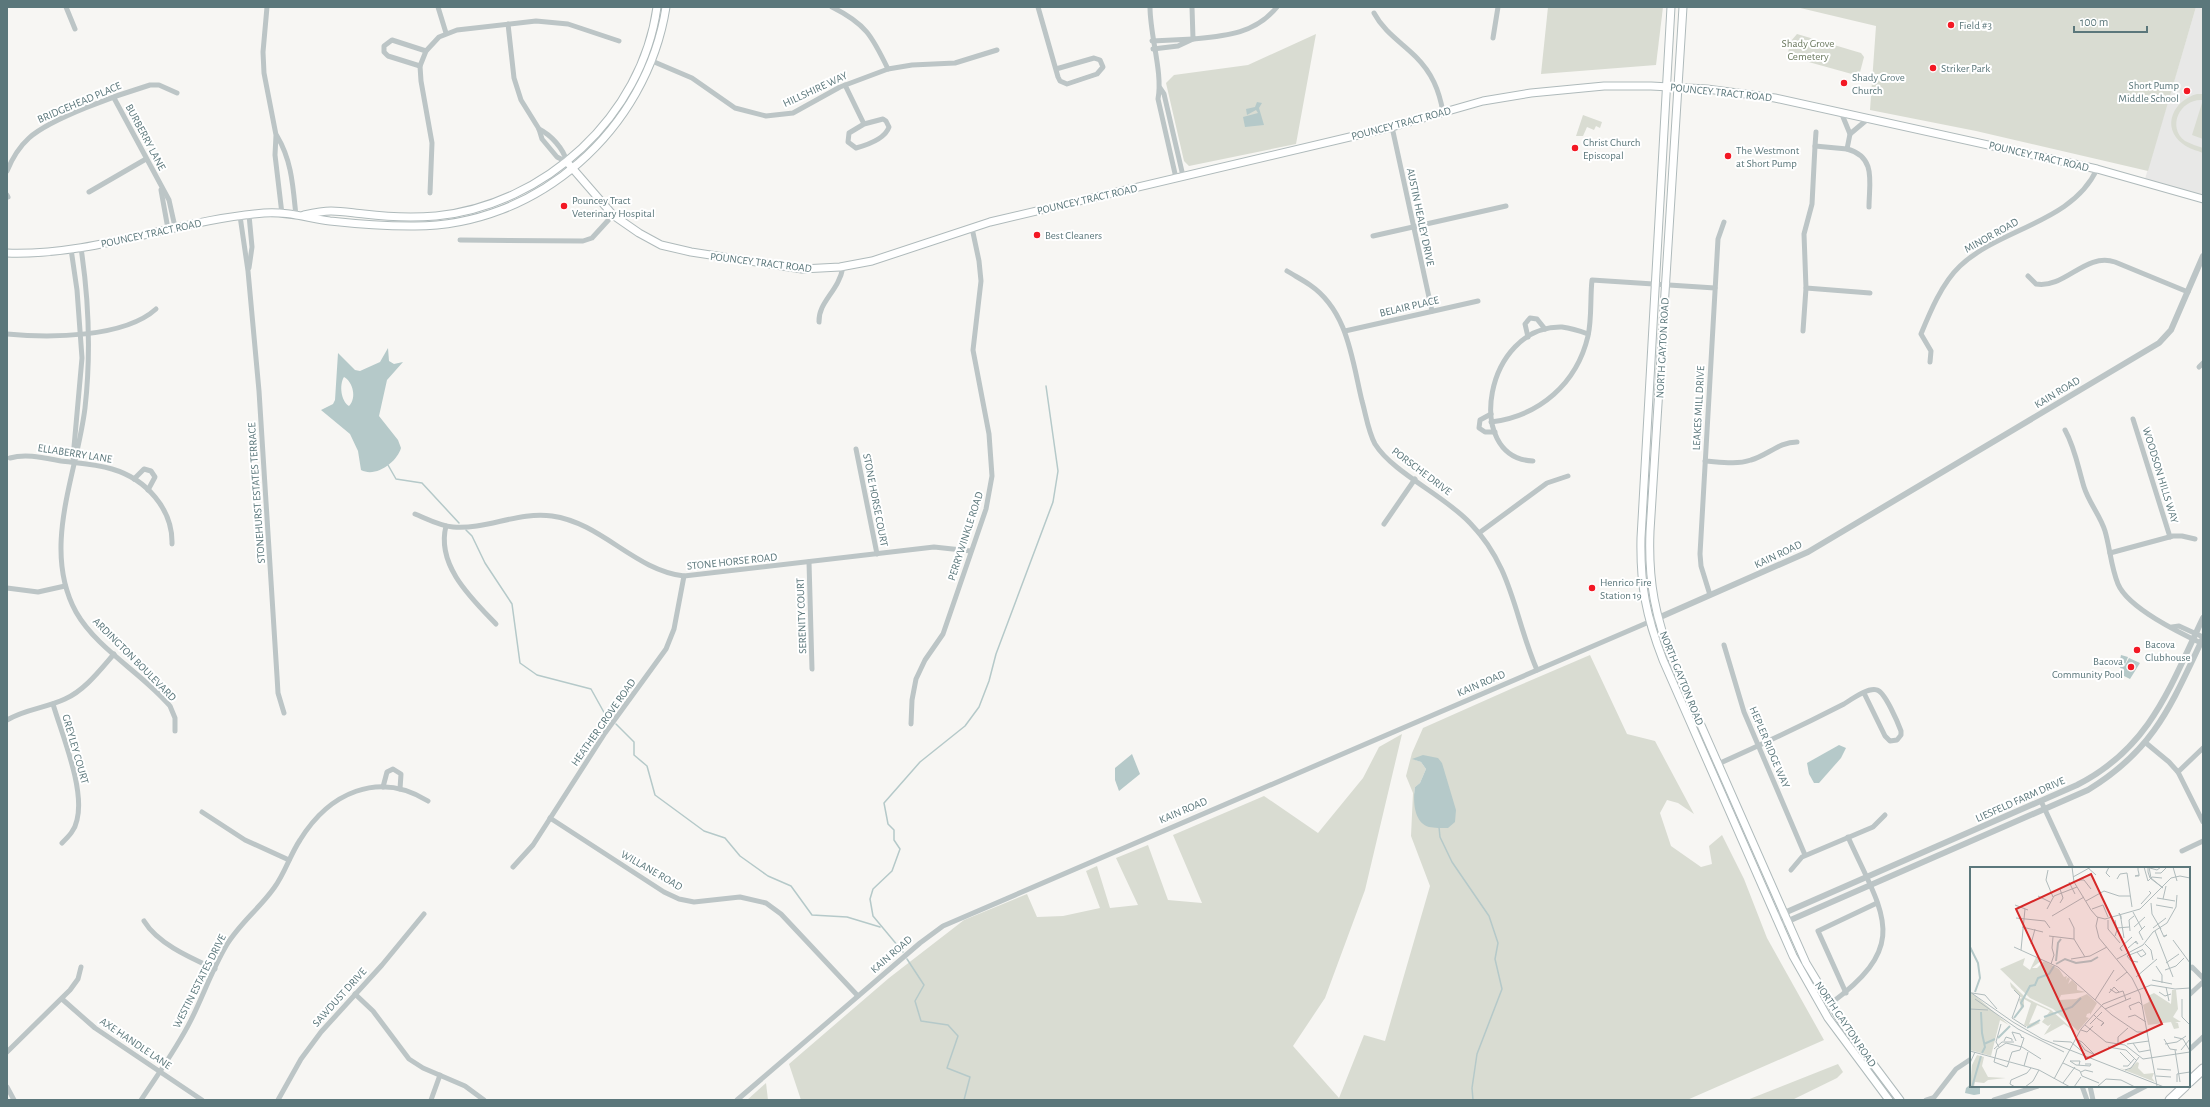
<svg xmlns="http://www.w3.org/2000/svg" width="2210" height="1107" viewBox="0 0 2210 1107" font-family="'Alegreya Sans',sans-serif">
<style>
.built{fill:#e8e8e7}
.green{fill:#d9dcd2;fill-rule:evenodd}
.water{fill:#b5c9c9;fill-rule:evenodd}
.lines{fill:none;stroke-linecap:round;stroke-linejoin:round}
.stream{stroke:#b5c9c9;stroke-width:1.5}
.secondary-casing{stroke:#afbabb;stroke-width:9}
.motorway-casing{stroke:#b2b9bb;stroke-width:11}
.minor{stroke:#bcc5c6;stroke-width:5}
.tertiary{stroke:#bcc5c6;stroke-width:6}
.secondary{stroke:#fff;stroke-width:7}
.motorway{stroke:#fff;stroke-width:9}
.poi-dot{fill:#f31824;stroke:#fff;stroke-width:1.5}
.labels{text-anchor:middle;stroke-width:4;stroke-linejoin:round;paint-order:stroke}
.poi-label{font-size:11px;fill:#5b777b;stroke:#fff;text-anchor:start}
.park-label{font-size:11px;fill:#6b795f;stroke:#fff}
.street-label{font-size:11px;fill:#5b777b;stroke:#fff}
.inset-river{fill:none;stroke:#b5c9c9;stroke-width:2}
.inset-road{fill:none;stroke:#b0bbbc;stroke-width:1}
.view{fill:#d62828;fill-opacity:0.15;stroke:#d62828;stroke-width:2}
.inset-edge{fill:none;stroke:#5b777b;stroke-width:2}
</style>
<rect width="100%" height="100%" fill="#f7f6f3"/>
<path class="built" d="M2196 7H2203V198L2145 179Z"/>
<g class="green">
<path d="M1548 7H1663L1656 65 1541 74Z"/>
<path d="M1796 7H2196L2148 171 1976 131 1870 110 1876 26Z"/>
<path d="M1316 34 1296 144 1189 166 1184 161 1166 83 1174 75 1248 65Z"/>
<path d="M1797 34 1861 53 1864 57 1859 76 1787 56 1791 41Z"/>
<path d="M2197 94H2203V100C2181 98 2166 126 2185 141 2191 144 2197 146 2203 148V153C2196 150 2189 149 2183 144 2160 127 2174 100 2197 94Z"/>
<path d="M2202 103H2203V139L2192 135Z"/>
<path d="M1583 115 1602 122 1600 128 1596 126 1594 130 1587 127 1583 136H1576Z"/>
<path d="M1590 655 1627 734 1655 741 1694 814 1678 803 1667 800 1660 813 1671 846 1701 867 1712 864 1709 846 1722 835 1744 879 1767 938 1824 1040 1687 1100H801L789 1064 889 978 964 920 1027 894 1037 917 1063 916 1100 908 1086 871 1097 866 1110 908 1138 905 1116 858 1148 845 1168 900 1202 903 1173 835 1264 796 1318 833 1363 778 1379 747 1402 734 1365 890 1325 998 1293 1046 1339 1098 1364 1035 1385 1041 1430 886 1411 836 1413 793 1406 776 1412 753 1423 728 1513 688ZM1413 759 1442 763 1414 794 1415 787 1420 783 1426 769 1421 762Z"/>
<path d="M1838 1064 1843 1072 1837 1078 1792 1100H1747Z"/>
<path d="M766 1083 768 1100H747Z"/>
</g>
<g class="water">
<path d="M1257 102 1262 103 1259 108 1264 125 1245 127 1243 117 1258 113 1256 110 1247 115 1246 109 1255 107Z"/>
<path d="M388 348 389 361 394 364 403 362 387 380 379 416 398 440 401 448C397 462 376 478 361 470L358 451 350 434 321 410 333 404 335 400 338 353 355 370 360 371 380 362ZM344 377C353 382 357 398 349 406 341 401 339 385 344 377Z"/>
<path d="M2121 655 2128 657 2124 667 2129 658 2140 663 2130 679 2122 675 2123 671 2119 666Z"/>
<path d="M1839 745 1846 748 1841 758 1819 783H1814L1809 774 1807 763Z"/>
<path d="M1132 754 1140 774 1119 791 1115 780V768Z"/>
<path d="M1423 755 1438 758 1442 763 1456 810 1455 822 1448 828C1442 828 1434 828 1429 827 1413 822 1413 799 1415 787L1420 783 1426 769 1421 762 1412 759Z"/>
<path d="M1971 1084V1086H1980V1094L1974 1095 1965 1093 1966 1088Z"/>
</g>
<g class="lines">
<g class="stream">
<path d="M388 465 396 479 422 483 459 523"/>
<path d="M466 530 472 536 485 563 512 604 520 663 537 675 591 689 606 716 610 719"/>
<path d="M616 724 634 742V755L647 766 655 795 704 831 725 838 740 856 768 876 791 886 812 915 847 917 880 927"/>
<path d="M1439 827 1440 837 1452 862 1489 916 1498 943 1495 959 1502 989 1477 1054 1472 1088 1473 1100"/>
<path d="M903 952 873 916 870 899 873 889 892 871 900 849 894 840V830L888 824 884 803 920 762 965 726 979 707 989 681 996 654 1053 502 1058 471 1046 386"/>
<path d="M907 959 924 985 915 1001 921 1021 948 1025 958 1036 947 1068 970 1077 964 1100"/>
</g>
<g class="secondary-casing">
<g id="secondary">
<path d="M1671 7 1641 538C1640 585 1646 616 1663 660L1793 956 1828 1018 1889 1100"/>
<path d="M1683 7 1650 531C1648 581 1655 618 1674 664L1806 963 1843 1024 1900 1100"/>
<path d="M567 162 613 215 639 233 661 245 691 252 802 269 840 267 872 261 990 222 1392 127 1483 101 1531 93 1604 86H1651L1707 89 1775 98 2097 169 2203 199"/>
<path d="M304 215C313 213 322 211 331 211 342 211 353 213 364 214 388 217 412 218 436 216 545 205 642 116 657 7"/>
<path d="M7 253C95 256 177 220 264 213 286 211 308 218 330 221 357 224 384 226 411 226 537 228 647 129 666 7"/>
</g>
</g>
<g class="motorway-casing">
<g id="motorway">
<path d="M2189 1082 2203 1069"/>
<path d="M2170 1100 2185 1086"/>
</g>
</g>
<g class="minor">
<path d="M66 7 75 29"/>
<path d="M267 7 263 52 264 73 276 135 275 155 282 214"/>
<path d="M438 7 446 33"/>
<path d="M832 7C866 24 872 36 888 69"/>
<path d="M1038 7 1058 77 1060 81 1067 84 1097 74 1103 67 1100 60 1094 58 1056 69"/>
<path d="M1150 7C1150 36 1163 73 1158 99L1176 178"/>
<path d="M1192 7 1193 39C1225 36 1255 34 1277 7"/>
<path d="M1374 13C1384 32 1401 42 1416 57 1432 73 1439 90 1443 112"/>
<path d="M508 24 514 78 521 100 539 129 542 139 557 157 567 162"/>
<path d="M1493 38 1498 7"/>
<path d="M1152 41 1193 39 1178 46 1153 49"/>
<path d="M652 61 692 78 735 108 766 116 793 113 840 87 888 69 912 65 955 63 997 50"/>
<path d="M420 66 388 56 384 52V46L392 40 426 51"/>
<path d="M845 85 864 124 849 133 848 142 856 148C867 145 885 139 889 127L886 121 883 119 864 124"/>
<path d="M1160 88 1164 94 1183 176"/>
<path d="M114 98 169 200 175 227"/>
<path d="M1841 112 1850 134 1847 149 1815 146 1812 204 1804 234 1806 288 1870 293"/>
<path d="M1392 127 1432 311"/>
<path d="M539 129C551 135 563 148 567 162"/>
<path d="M1850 134 1869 118"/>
<path d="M277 136C292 161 293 187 296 216"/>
<path d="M1815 146 1816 132"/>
<path d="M1847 149C1877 157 1869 183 1869 207"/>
<path d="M7 171C12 159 19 147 29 138 51 118 120 94 150 85H159L177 93"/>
<path d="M161 190 168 229"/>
<path d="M89 192 146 159"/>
<path d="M430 193 432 143 421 81 420 66 426 51 439 37 457 30 536 21 568 24 619 41"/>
<path d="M7 195 8 197"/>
<path d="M240 216 248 271 259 391 277 676 278 693 284 713"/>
<path d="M1373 236 1506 206"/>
<path d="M460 240 583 241 592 238 613 215"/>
<path d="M81 248C89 301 91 354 85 408 77 474 41 548 76 612 97 649 142 673 170 706L175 718V731"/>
<path d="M71 249 77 290 82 358 73 458"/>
<path d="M249 268 252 247 249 215"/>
<path d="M1287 271C1295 276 1303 280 1310 285 1348 311 1352 360 1362 401 1366 415 1368 431 1375 444 1393 473 1444 495 1470 523 1513 567 1514 617 1537 670"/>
<path d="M2028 276 2036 284C2065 289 2085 252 2115 262L2188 292"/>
<path d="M819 322C818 302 839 291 843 267"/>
<path d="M1345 331 1478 301"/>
<path d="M1803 331 1806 288"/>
<path d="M7 334C49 338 124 338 156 309"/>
<path d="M1528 337 1525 324 1530 318 1537 319 1545 329"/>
<path d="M1930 362 1931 351 1921 334C1930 312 1942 283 1960 266 2000 228 2072 223 2097 169"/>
<path d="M2199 367 2203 363"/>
<path d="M1491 414 1480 420 1479 428 1485 432H1495"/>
<path d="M2133 419 2170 537"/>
<path d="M1491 422C1540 416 1577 383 1588 336 1592 318 1590 298 1592 280L1715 288"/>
<path d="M2065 430C2075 448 2078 467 2084 487 2089 503 2100 515 2105 531 2110 548 2111 567 2118 584 2128 608 2180 633 2203 644"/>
<path d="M856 449 877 554"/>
<path d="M10 458C26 453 45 458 61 461 78 463 96 464 112 469 146 479 173 509 172 544"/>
<path d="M1533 461C1463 458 1485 325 1562 327 1570 328 1580 331 1588 334"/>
<path d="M1705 461C1720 462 1736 465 1751 460 1768 455 1779 442 1797 442"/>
<path d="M134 479 144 469 151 471 155 477 148 490"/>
<path d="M415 514C427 519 440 526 453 527 486 530 519 511 552 516 602 523 634 570 684 576L934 547 971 551"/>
<path d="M1384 524 1415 479"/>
<path d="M446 526C436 565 471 598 496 624"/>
<path d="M1479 533 1547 483 1568 476"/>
<path d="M2110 553 2173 536H2182L2195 539"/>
<path d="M809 562 812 669"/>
<path d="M7 588 38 592 65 586"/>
<path d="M1710 595 1701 566 1700 554 1718 239 1724 222"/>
<path d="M2172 627 2179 626 2203 637"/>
<path d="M1724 645 1744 712 1805 855"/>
<path d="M53 704C62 735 85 789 77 820 75 830 69 836 62 843"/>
<path d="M7 720C25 709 46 708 65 699 85 690 100 670 114 654"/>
<path d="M911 724 912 700 916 679 925 660 943 634 986 509 992 476 989 434 973 350 981 281 979 261 972 228"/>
<path d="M2146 743 2169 762 2178 772 2203 822"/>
<path d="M1718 764C1761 745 1803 725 1844 704 1852 699 1868 687 1877 690 1885 692 1898 723 1901 731V735L1897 740 1890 741 1885 736 1864 693"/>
<path d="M2178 772 2203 748"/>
<path d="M383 787 387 772 393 769 401 774 400 789"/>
<path d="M2041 801 2072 868"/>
<path d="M202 812 245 840 289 860"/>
<path d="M550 818 664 892 679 899 694 902 740 897 766 903 781 914 858 996"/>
<path d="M2182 851 2203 841"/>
<path d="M513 867 533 845 605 733 666 649 674 629 684 576"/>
<path d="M1791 870 1802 857 1873 827 1885 815"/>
<path d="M144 921C158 944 191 958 215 969"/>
<path d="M2189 969 2192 967 2203 978"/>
<path d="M1846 993 1818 931 1877 903"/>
<path d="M355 994 373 1011 409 1059 423 1068 465 1086 484 1100"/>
<path d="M2189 995 2203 982"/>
<path d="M62 999 95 1028 202 1100"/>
<path d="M1830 1004C1912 944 1883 915 1848 837"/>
<path d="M2189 1050 2203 1037"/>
<path d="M7 1052 70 990 78 979 81 967"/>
<path d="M2082 1086 2087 1100"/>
<path d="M2090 1086 2093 1100"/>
<path d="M7 1087 14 1100"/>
<path d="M141 1100C158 1074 177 1048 191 1020 203 996 212 970 226 946 239 924 259 909 274 888 285 873 290 855 300 840 329 793 378 770 428 801"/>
<path d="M278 1100 301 1059 321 1032 382 965 424 914"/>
<path d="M431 1100 440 1075"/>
<path d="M737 1100 920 943 943 926 1649 622"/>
<path d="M1926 1100 1932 1098"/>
<path d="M1932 1100 1956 1069 1971 1059"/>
<path d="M1994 1100 2038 1086"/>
<path d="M2119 1100 2146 1086"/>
</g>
<g class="tertiary">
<path d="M1649 622 1808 552 2159 343 2171 330 2203 256"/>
<path d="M1775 917 2077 785C2150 748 2170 687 2203 618"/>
<path d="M1779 925 2088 790C2155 749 2171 705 2203 638"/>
</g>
<use href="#secondary" class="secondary"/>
<use href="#motorway" class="motorway"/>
</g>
<g class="poi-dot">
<circle cx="1951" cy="25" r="4"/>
<circle cx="1933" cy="68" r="4"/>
<circle cx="1844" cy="83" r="4"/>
<circle cx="2187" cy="91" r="4"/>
<circle cx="1575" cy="148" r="4"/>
<circle cx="1728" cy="156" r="4"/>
<circle cx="564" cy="206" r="4"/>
<circle cx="1037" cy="235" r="4"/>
<circle cx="1592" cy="588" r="4"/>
<circle cx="2137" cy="650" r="4"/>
<circle cx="2131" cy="667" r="4"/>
</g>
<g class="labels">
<g class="poi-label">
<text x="1959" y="29">Field #3</text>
<text x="1941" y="72">Striker Park</text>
<text x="1852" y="81">Shady Grove<tspan x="1852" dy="13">Church</tspan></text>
<text x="2179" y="89" text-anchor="end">Short Pump<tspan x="2179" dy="13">Middle School</tspan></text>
<text x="1583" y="146">Christ Church<tspan x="1583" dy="13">Episcopal</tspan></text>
<text x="1736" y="154">The Westmont<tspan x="1736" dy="13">at Short Pump</tspan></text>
<text x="572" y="204">Pouncey Tract<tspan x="572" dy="13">Veterinary Hospital</tspan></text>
<text x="1045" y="239">Best Cleaners</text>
<text x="1600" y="586">Henrico Fire<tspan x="1600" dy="13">Station 19</tspan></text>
<text x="2145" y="648">Bacova<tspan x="2145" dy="13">Clubhouse</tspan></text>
<text x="2123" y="665" text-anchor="end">Bacova<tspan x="2123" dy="13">Community Pool</tspan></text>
</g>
<g class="park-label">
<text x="1808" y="47">Shady Grove<tspan x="1808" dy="13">Cemetery</tspan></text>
</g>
<g class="street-label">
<text transform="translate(815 89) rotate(-25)" y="4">HILLSHIRE WAY</text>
<text transform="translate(1721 92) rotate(6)" y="4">POUNCEY TRACT ROAD</text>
<text transform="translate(79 102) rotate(-23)" y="4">BRIDGEHEAD PLACE</text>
<text transform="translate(1401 123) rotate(-15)" y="4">POUNCEY TRACT ROAD</text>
<text transform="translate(146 137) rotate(62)" y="4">BURBERRY LANE</text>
<text transform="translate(2039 156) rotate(13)" y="4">POUNCEY TRACT ROAD</text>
<text transform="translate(1087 199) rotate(-13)" y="4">POUNCEY TRACT ROAD</text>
<text transform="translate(1421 217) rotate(78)" y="4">AUSTIN HEALEY DRIVE</text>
<text transform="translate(151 233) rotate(-12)" y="4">POUNCEY TRACT ROAD</text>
<text transform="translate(1991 235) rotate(-29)" y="4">MINOR ROAD</text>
<text transform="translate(761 262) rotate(7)" y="4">POUNCEY TRACT ROAD</text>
<text transform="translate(1409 306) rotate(-13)" y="4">BELAIR PLACE</text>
<text transform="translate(1662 348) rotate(-87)" y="4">NORTH GAYTON ROAD</text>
<text transform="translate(2057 392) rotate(-31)" y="4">KAIN ROAD</text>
<text transform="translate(1698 408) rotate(-87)" y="4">LEAKES MILL DRIVE</text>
<text transform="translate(75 453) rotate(9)" y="4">ELLABERRY LANE</text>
<text transform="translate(1422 471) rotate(37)" y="4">PORSCHE DRIVE</text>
<text transform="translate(2161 475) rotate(73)" y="4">WOODSON HILLS WAY</text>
<text transform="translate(256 493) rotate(-94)" y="4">STONEHURST ESTATES TERRACE</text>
<text transform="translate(876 500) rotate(79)" y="4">STONE HORSE COURT</text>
<text transform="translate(965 536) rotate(-72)" y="4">PERRYWINKLE ROAD</text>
<text transform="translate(1778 554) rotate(-25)" y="4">KAIN ROAD</text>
<text transform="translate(732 561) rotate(-6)" y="4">STONE HORSE ROAD</text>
<text transform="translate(801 616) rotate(-92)" y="4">SERENITY COURT</text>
<text transform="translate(135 659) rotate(45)" y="4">ARDINGTON BOULEVARD</text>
<text transform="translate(1682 678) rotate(68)" y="4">NORTH GAYTON ROAD</text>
<text transform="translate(1481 683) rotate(-23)" y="4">KAIN ROAD</text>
<text transform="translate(603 722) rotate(-55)" y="4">HEATHER GROVE ROAD</text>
<text transform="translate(1770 747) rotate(67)" y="4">HEPLER RIDGE WAY</text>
<text transform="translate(76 749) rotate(74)" y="4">GREYLEY COURT</text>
<text transform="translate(2020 799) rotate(-24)" y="4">LIESFELD FARM DRIVE</text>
<text transform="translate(1183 810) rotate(-23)" y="4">KAIN ROAD</text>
<text transform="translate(652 870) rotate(30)" y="4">WILLANE ROAD</text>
<text transform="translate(891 954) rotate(-41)" y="4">KAIN ROAD</text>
<text transform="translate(199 981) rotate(-63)" y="4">WESTIN ESTATES DRIVE</text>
<text transform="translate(339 997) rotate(-48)" y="4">SAWDUST DRIVE</text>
<text transform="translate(1846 1024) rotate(56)" y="4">NORTH GAYTON ROAD</text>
<text transform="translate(136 1043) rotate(34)" y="4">AXE HANDLE LANE</text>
</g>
</g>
<g transform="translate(1970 867)">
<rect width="220" height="220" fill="#f7f6f3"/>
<path d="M66 90 72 93 62 101H67L74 94 89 102 94 110 97 109 96 113 98 110 100 112 98 117 102 113 107 118V123L116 125 91 128 89 133 106 132 117 127 127 136 120 148V146L117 147 116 150 119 151 108 164 83 142 60 131 30 102 55 91 53 98 60 103ZM40 115 56 131 81 143 107 166 94 157 74 168 81 157 78 159 72 155 80 144 67 138 59 157 67 154 70 156 60 161 54 158 61 136 54 132V140L45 151 51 142 49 132 52 131 41 120ZM202 123H206L208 142 203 150 211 155H205L208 156 209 161 204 162 201 155 178 158 173 138 179 135 178 129 184 126 201 137ZM0 124 39 158 30 153 21 189 0 183ZM7 188 14 190 12 199 18 210 36 211 18 213 14 216 5 215 4 220H0L2 198ZM167 195 169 196 168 201 174 207 184 206 182 211 185 215 149 201 158 203Z" fill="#d9dcd2"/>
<path class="inset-river" d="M0 80 8 96 10 111 5 125M86 94 88 76 91 72M86 97 95 92 106 96 121 94 128 90M11 145 12 166 15 180 12 186M74 150 102 140 111 131M44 151 53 139 51 136 60 119 65 118 68 111 79 107 84 99M57 161 70 153M28 171 40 159M14 177 25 172M2 220 11 189"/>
<path class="inset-road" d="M102 0 104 15 121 43 127 50 135 52 170 42 201 11 210 9 220 11M117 0 126 8M139 0 136 6 140 10M168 0V3L169 7V9H165L169 8M174 0 178 14M178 0V5L180 11 193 21 181 11 179 0M203 0 207 14M180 1 187 3 191 0M78 3 76 13 83 30M157 6 162 40M185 6H191L197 0M103 10 121 0M147 12 150 7 157 6M108 13H114L121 22M178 14 182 10 192 11M99 15 105 27M68 29 80 35M187 31 205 34M193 32 196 19M116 34 134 24 149 29H160M90 36 93 31 90 22M181 36 182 47 189 59M171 37 181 26 179 24M45 38 58 43M186 38 203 41M77 42 84 29 107 20M122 42 133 38 138 50M163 45 172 62M149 46 151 49V52V51ZM82 49 114 30M128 50 126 59 129 71 162 111 170 127 187 219M46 51 75 54 80 61M99 51 104 61V72L115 90M151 52 154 71M138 53V62L150 76M145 53 147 63 145 69M52 60 73 65M164 60 175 50M147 61 159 60M183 61 196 51M191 62 189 59 194 70 197 68 194 69M160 64 159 53 164 49M185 64 203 110M79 69 104 72M173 73 169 65 175 59M203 73 220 96M61 77 65 62M175 77 181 83 183 93M44 80 88 100 142 148 167 165H178M150 81 152 84 150 81 162 70M158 81 165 75 168 77 166 74 165 75M51 83 55 42M167 85 171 90 176 87 172 82M101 92 120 89 137 80M147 92 173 78 183 65 197 56 206 40 207 28M168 95 161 94 157 89 172 83M196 96 209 87M81 97 84 88 82 81 83 70M186 99 192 108V116M195 103 206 99 214 91M166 110 187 92M182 113 202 117M146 114 157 105M196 120 199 134M140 122 146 126 153 124 156 133M44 123 50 129 42 151 56 160M0 125 43 155 72 172 194 220M189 125 195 129 201 127M2 126 15 128 27 142M139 126 144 120 149 125M5 132 48 162 94 185M212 132V150L220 158M125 133 144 103M0 142 18 143M135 142 161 131M161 143 159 139 169 135 172 138M124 148 128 152 133 155 134 156 131 159 133 156M158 150 165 148 176 155M120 157 132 145M115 158 136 175 155 178 173 192 220 185M111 163 117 165 123 159M204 170 213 172 220 184M194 172 200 182 207 183M108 173 112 175 125 188 115 183ZM34 174 36 170 42 172V174M46 174 42 165 50 167 52 171M83 174 101 175 115 187M163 176 169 185 180 183M157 177 179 174M195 177 207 175 216 169M148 178V170L158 161M29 180 26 175 31 157M138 180 156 183 167 194M24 182 32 175H44M205 183 210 215M211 183 220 172M0 184 69 203 100 220M150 185 161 196M39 194 42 185 50 183 54 171 51 170M24 195 27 182 36 176 52 180 71 192M24 195 37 200 39 195M0 196 5 185M93 196 110 204 112 209M109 198 110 194H100L106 198 120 199 121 197H115M54 199 58 185M153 199H158L164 192M187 202 201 203M155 203 161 201 169 190M111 205 115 203 123 205M112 209 129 216M186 209 201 210M84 212 111 162 133 137 181 118 205 122 220 121M207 215V207L220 205M93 216 105 200M45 220 40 217 41 213 57 206 61 201M55 220 63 214 69 203M104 220 111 210M127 220 136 212 151 213 165 220"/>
<path class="view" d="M121 7 192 157 116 192 46 42Z"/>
<rect width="220" height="220" class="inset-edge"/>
</g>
<rect width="2210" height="1107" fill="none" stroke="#5b777b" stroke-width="16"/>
<path d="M2074 26v6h73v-6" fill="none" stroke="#5b777b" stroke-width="2"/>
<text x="2080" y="26" font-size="12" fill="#5b777b" stroke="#ffffff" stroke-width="3" paint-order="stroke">100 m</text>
</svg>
